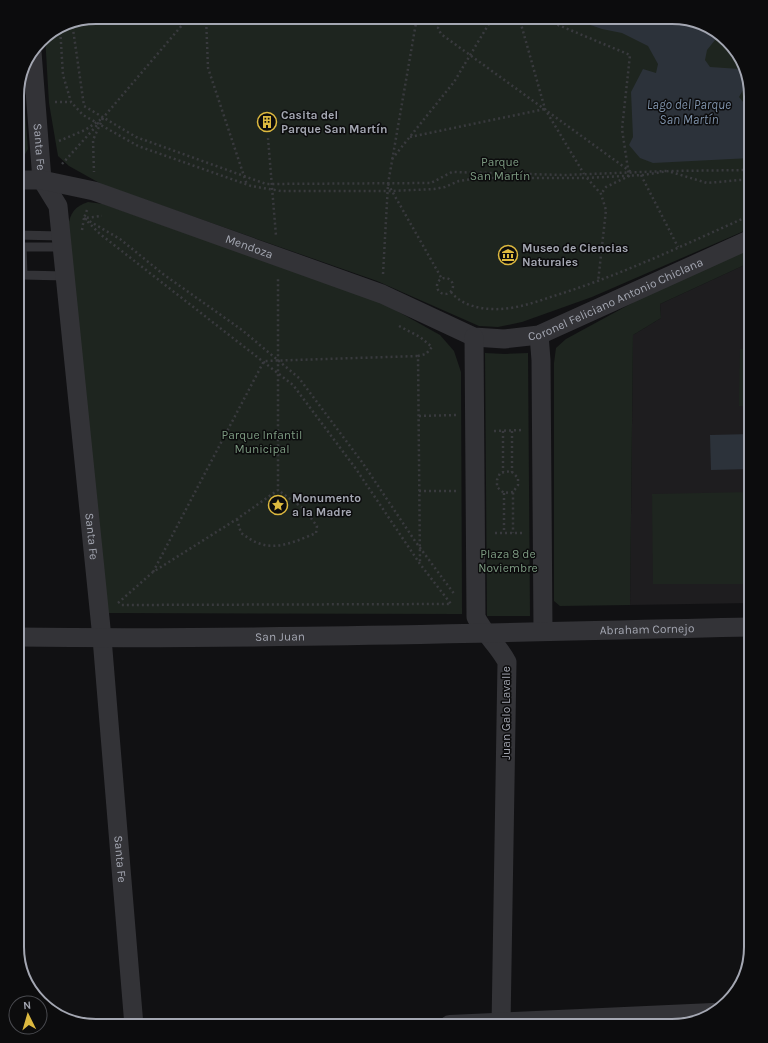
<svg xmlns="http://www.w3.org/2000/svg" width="768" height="1043" viewBox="0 0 768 1043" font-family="Karla,sans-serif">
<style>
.built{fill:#1e1d1f}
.green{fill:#1e251f}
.water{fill:#2c323a}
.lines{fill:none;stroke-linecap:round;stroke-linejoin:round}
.path{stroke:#393a3e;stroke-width:2.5;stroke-dasharray:2 3;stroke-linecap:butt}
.service{stroke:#333337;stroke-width:9}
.minor{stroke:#333337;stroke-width:19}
.tertiary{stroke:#333337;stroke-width:22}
.labels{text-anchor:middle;stroke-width:3;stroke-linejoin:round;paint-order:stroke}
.poi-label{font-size:12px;font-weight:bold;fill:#a4a7b2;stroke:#0c0c0d;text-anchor:start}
.street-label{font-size:12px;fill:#a4a7b2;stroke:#0c0c0d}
.park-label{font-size:12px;fill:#7d9b82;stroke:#0c0c0d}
.water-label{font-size:13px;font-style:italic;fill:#7e91a9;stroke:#0c0c0d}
.rim{fill:none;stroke:#a4a7b2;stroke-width:2}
</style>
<rect width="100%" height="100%" fill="#111113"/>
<path class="built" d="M751 262V603L630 605 633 335 661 318 660 304Z"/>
<g class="green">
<path d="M96 17H677L712 28 740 56 751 96V228L592 297 522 322 498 327 479 326 377 281 103 185 69 166 58 156 49 103 45 36 66 23Z"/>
<path d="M22 74 28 149 17 168V91Z"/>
<path d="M88 202 103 204 381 302 440 335 454 351 461 372 462 614 107 613 68 227C70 213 75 206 88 202Z"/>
<path d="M751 248V262L660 304 661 318 633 335 630 605 560 606 554 601V363L556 348 566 339 645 296Z"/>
<path d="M740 349H751V406H739Z"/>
<path d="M485 353 505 354 528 353 530 616H487Z"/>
<path d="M751 492V584H653L652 494Z"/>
</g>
<g class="water">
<path d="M567 17H677L712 28 719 35 707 50 705 60 710 67 740 69 747 83 739 97 748 108 751 107V158L653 163 640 158 629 145 633 137 631 92 643 69 656 73 658 64 648 46 622 33 602 29Z"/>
<path d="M751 434V469L711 470 710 435Z"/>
</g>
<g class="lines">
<g class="path">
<path d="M206 17 208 68 247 185"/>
<path d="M440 17 438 28 441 34 631 172"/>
<path d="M519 17 545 109 584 174"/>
<path d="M539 17 630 55 622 129 629 176 606 187 601 194"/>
<path d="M72 22 84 106 136 137 266 184 431 183 452 172 565 175 667 171"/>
<path d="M60 27 63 75 71 102 83 115 138 146 251 186 281 191H392L434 189 445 187 459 181 478 178H586L643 175 669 171 751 170"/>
<path d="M55 102H71"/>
<path d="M102 119 189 17"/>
<path d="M410 137 545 109"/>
<path d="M268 138 276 236"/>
<path d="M59 141 85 130 103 118 93 140 94 172"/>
<path d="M392 159 454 82 493 17"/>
<path d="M62 164 99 123"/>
<path d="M671 172 707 183 751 179"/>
<path d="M641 175 678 247"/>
<path d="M587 178 601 194 606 210 598 282"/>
<path d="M388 184 442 279"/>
<path d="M87 210 84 218 120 239 163 274 242 330 299 378 362 462 415 541 455 595"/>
<path d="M84 218 100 234 293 385 356 469 420 564 451 604 119 605"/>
<path d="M82 230 84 218 102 216"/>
<path d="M383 274 388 184 417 17"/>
<circle cx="445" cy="286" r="8"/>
<path d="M451 292C462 306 483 310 501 309 521 308 541 300 560 294 626 273 688 243 751 215"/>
<path d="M399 326 420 337 432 347 426 354 418 356 420 564"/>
<path d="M419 416 456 415"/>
<path d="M494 431 523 430"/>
<path d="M503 431V472"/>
<path d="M512 431V472"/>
<path d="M419 491H457"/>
<path d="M513 492 504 493 497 487V480L500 473 511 471 518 478V485L513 492V533"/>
<path d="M504 493V533"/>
<path d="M237 519 241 533C247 537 252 541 258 543 277 551 299 540 316 533L317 526 304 509 278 490"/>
<path d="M495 533H524"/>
<path d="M153 572 264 361 418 356"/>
<path d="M118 603 153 572 237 519 278 490V277"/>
</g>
<g class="service">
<path d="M17 235 61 236"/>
<path d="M17 247H62"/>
<path d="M22 247 23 275 65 276"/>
</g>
<g class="minor">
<path id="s1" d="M32 52 42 180 58 206 102 638 134 1026"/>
<path id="s2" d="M17 180H42L94 191 382 294 474 337 504 339 539 335 751 239"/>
<path d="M539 335 541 360 543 631"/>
<path d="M474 337 476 617C484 634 499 646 507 662L501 1026"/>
<path id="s3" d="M17 637C262 640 507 632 751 627"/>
</g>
<path class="tertiary" d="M450 1026 713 1014"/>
</g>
<defs>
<g id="building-ring" transform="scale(1)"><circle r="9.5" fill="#0c0c0d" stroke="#ddb93f" stroke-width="1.5"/><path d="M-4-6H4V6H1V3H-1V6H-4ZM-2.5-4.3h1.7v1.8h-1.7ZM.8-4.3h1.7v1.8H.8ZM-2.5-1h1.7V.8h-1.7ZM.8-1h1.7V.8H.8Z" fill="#ddb93f"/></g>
<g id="museum-ring" transform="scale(1)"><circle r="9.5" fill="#0c0c0d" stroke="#ddb93f" stroke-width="1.5"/><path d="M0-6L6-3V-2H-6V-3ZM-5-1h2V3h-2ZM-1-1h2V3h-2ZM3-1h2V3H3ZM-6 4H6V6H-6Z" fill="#ddb93f"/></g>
<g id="sight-ring" transform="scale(1)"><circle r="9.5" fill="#0c0c0d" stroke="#ddb93f" stroke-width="1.5"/><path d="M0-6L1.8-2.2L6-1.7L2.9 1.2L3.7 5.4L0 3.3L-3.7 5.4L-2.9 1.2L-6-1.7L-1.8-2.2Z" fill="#ddb93f"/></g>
</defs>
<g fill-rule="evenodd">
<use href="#building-ring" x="267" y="122"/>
<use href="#museum-ring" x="508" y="255"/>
<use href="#sight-ring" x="278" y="505"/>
</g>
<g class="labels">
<g class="poi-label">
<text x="281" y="119">Casita del<tspan x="281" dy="14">Parque San Martín</tspan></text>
<text x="522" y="252">Museo de Ciencias<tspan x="522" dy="14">Naturales</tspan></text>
<text x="292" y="502">Monumento<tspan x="292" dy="14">a la Madre</tspan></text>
</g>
<g class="street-label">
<text dy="4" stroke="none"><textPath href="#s1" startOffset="95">Santa Fe</textPath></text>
<text dy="4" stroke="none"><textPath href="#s2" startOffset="243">Mendoza</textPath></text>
<text dy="4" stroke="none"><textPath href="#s2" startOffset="635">Coronel Feliciano Antonio Chiclana</textPath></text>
<text dy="4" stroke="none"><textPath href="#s1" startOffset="491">Santa Fe</textPath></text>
<text dy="4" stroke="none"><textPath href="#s3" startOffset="630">Abraham Cornejo</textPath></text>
<text dy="4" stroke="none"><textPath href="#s3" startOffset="263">San Juan</textPath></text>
<text transform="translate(506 713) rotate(-90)" y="4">Juan Galo Lavalle</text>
<text dy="4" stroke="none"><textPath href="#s1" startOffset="815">Santa Fe</textPath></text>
</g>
<g class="park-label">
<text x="500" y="166">Parque<tspan x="500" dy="14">San Martín</tspan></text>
<text x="262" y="439">Parque Infantil<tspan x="262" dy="14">Municipal</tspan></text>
<text x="508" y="558">Plaza 8 de<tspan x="508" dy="14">Noviembre</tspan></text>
</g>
<g class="water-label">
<text x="689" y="109">Lago del Parque<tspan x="689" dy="15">San Martín</tspan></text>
</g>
</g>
<path d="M0 0H768V1043H0ZM96 24H672A72 72 0 0 1 744 96V947A72 72 0 0 1 672 1019H96A72 72 0 0 1 24 947V96A72 72 0 0 1 96 24Z" fill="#0c0c0d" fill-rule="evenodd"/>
<path class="rim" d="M96 24H672A72 72 0 0 1 744 96V947A72 72 0 0 1 672 1019H96A72 72 0 0 1 24 947V96A72 72 0 0 1 96 24Z"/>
<g transform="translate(28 1015) rotate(355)"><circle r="19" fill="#0c0c0d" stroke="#494a4f"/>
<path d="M0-3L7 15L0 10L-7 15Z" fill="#ddb93f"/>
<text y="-6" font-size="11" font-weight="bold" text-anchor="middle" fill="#a4a7b2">N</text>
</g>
</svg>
